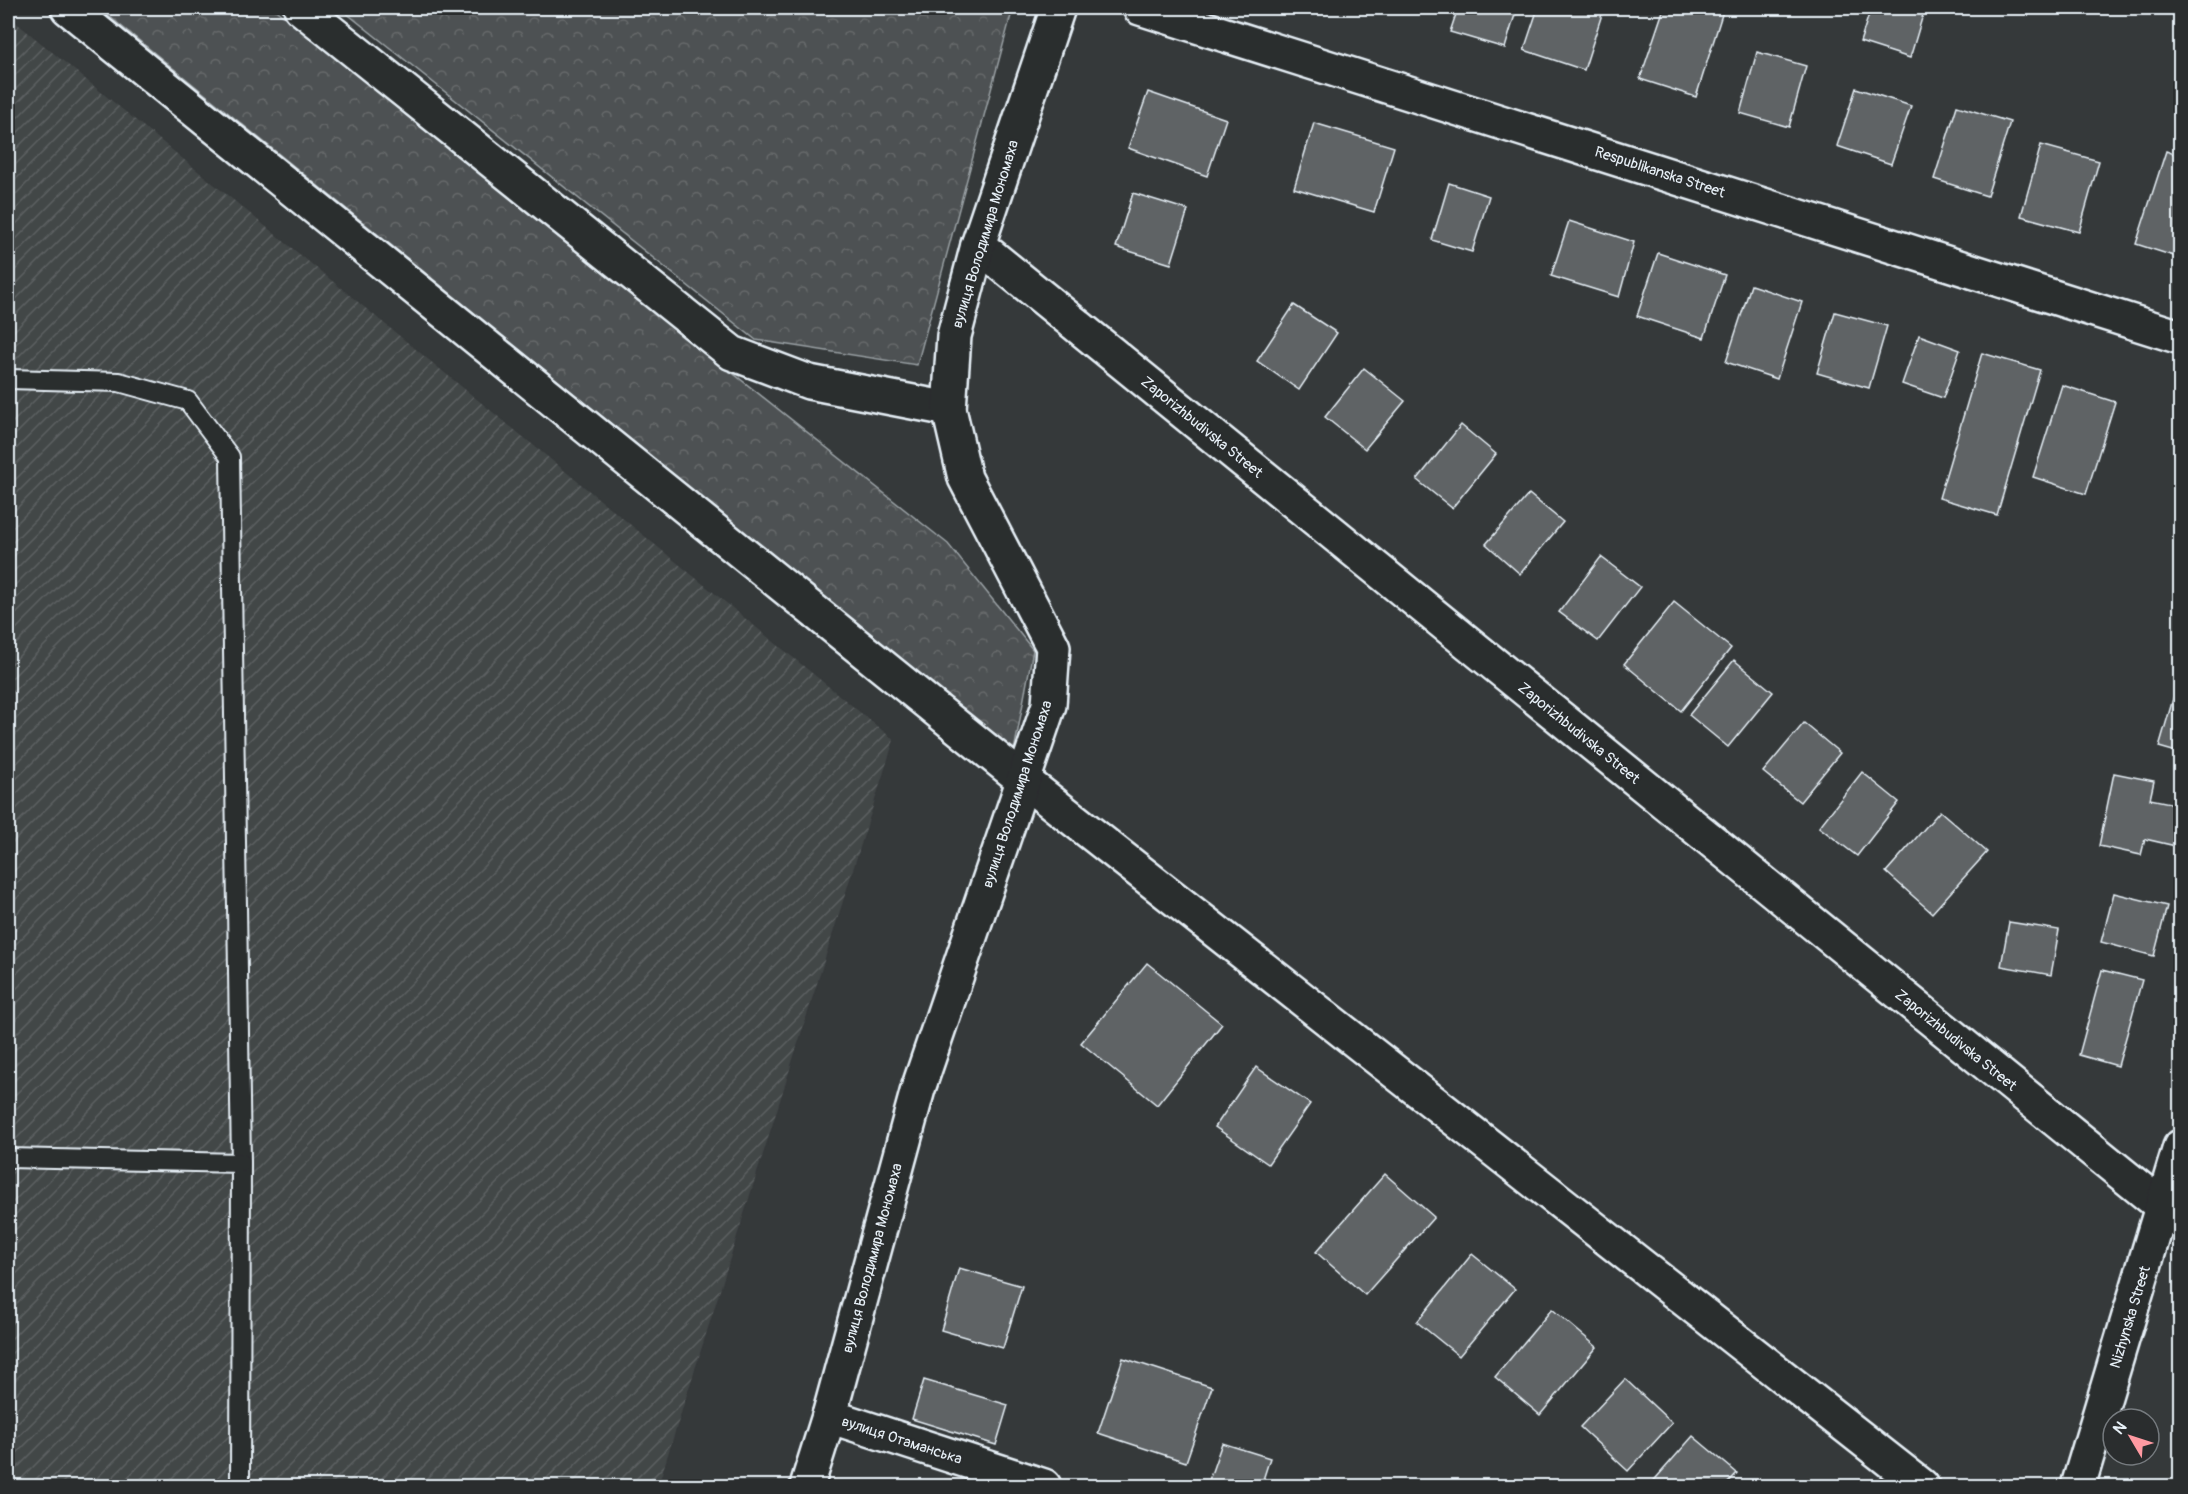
<svg xmlns="http://www.w3.org/2000/svg" width="2188" height="1494" viewBox="0 0 2188 1494" font-family="Pangolin,sans-serif">
<style>
.industrial{fill:url(#industrial-furrows)}
.forest{fill:url(#forest-crowns);stroke:#9aa1a5;stroke-width:1.5}
.building{fill:#5f6365;stroke:#e8f1f8;stroke-width:1.5}
.lines{fill:none;stroke-linecap:round;stroke-linejoin:round}
.lane-casing{stroke:#e8f1f8;stroke-width:22}
.street-casing{stroke:#e8f1f8;stroke-width:38}
.secondary-casing{stroke:#e8f1f8;stroke-width:38}
.lane{stroke:#2a2d2e;stroke-width:18}
.street{stroke:#2a2d2e;stroke-width:33}
.secondary{stroke:#2a2d2e;stroke-width:33}
.labels{text-anchor:middle;stroke-width:4.5;stroke-linejoin:round;paint-order:stroke}
.street-label{font-size:15px;fill:#e8f1f8;stroke:#2a2d2e}
</style>
<defs>
<pattern id="industrial-furrows" width="10" height="10" patternUnits="userSpaceOnUse" patternTransform="scale(1.5)"><rect width="10" height="10" fill="#424647"/><path d="M-1 1l2-2M0 10L10 0M9 11l2-2" fill="none" stroke="#5d6162"/></pattern>
<pattern id="forest-crowns" width="20" height="18" patternUnits="userSpaceOnUse" patternTransform="scale(1.5)"><rect width="20" height="18" fill="#4d5152"/><path d="M2 6a3 3 0 1 1 6 0M12 15a3 3 0 1 1 6 0" fill="none" stroke="#676a6c"/></pattern>
</defs>
<rect width="100%" height="100%" fill="#35393a"/>
<filter id="ink" filterUnits="userSpaceOnUse"><feTurbulence type="fractalNoise" baseFrequency=".0167" numOctaves="2"/><feDisplacementMap in="SourceGraphic" scale="12" xChannelSelector="R" yChannelSelector="G"/><feConvolveMatrix kernelMatrix="1 2 1 2 8 2 1 2 1" color-interpolation-filters="sRGB"/></filter>
<g filter="url(#ink)">
<path class="industrial" d="M8 16 894 740 658 1486H8Z"/>
<g class="forest">
<path d="M99 8H273L948 544 1033 650 1014 751Z"/>
<path d="M340 8H1013L917 365 756 340Z"/>
</g>
<g class="building">
<path d="M1458 8H1517L1505 48 1450 32Z"/>
<path d="M1538 8H1604L1584 70 1524 50Z"/>
<path d="M1664 8H1724L1696 97 1640 79Z"/>
<path d="M1871 8H1925L1910 58 1860 42Z"/>
<path d="M1757 52 1806 66 1789 127 1740 113Z"/>
<path d="M1856 88 1911 106 1891 164 1837 146Z"/>
<path d="M1148 92 1226 119 1207 176 1128 148Z"/>
<path d="M1957 106 2010 122 1987 196 1934 179Z"/>
<path d="M1314 123 1394 147 1374 212 1294 188Z"/>
<path d="M2041 145 2099 161 2079 232 2021 216Z"/>
<path d="M2166 151 2180 156V258L2136 244Z"/>
<path d="M1449 183 1489 196 1472 252 1432 240Z"/>
<path d="M1133 193 1188 210 1171 264 1116 247Z"/>
<path d="M1569 221 1634 242 1619 297 1551 276Z"/>
<path d="M1658 253 1725 275 1704 338 1637 316Z"/>
<path d="M1751 285 1802 302 1777 379 1726 362Z"/>
<path d="M1294 305 1337 333 1299 390 1257 361Z"/>
<path d="M1835 312 1887 326 1869 388 1817 373Z"/>
<path d="M1919 335 1960 350 1943 398 1902 384Z"/>
<path d="M1982 353 2040 370 1997 515 1939 498Z"/>
<path d="M1364 368 1405 401 1365 449 1325 417Z"/>
<path d="M2062 385 2115 402 2086 494 2033 477Z"/>
<path d="M1461 425 1496 454 1452 508 1417 480Z"/>
<path d="M1529 494 1563 522 1520 574 1486 544Z"/>
<path d="M1601 557 1640 587 1598 641 1559 612Z"/>
<path d="M1674 602 1731 648 1681 711 1624 664Z"/>
<path d="M1734 660 1773 692 1728 747 1689 715Z"/>
<path d="M2175 692 2180 694V753L2159 747Z"/>
<path d="M1804 723 1840 753 1800 802 1763 772Z"/>
<path d="M1862 772 1899 802 1857 856 1819 827Z"/>
<path d="M2114 773 2154 781 2150 799 2180 805V847L2145 839 2141 855 2099 846Z"/>
<path d="M1940 811 1987 852 1932 913 1886 872Z"/>
<path d="M2114 893 2167 906 2154 956 2101 942Z"/>
<path d="M2009 922 2059 930 2051 975 2001 966Z"/>
<path d="M1147 963 1222 1024 1157 1105 1081 1043Z"/>
<path d="M2102 970 2142 980 2118 1066 2079 1055Z"/>
<path d="M1256 1067 1310 1104 1268 1164 1215 1127Z"/>
<path d="M1385 1174 1434 1217 1365 1295 1316 1252Z"/>
<path d="M1472 1254 1515 1289 1459 1356 1417 1322Z"/>
<path d="M959 1268 1022 1286 1003 1348 941 1330Z"/>
<path d="M1552 1309 1597 1347 1540 1415 1495 1377Z"/>
<path d="M1123 1358 1212 1387 1186 1462 1098 1433Z"/>
<path d="M1625 1379 1672 1423 1628 1471 1580 1427Z"/>
<path d="M924 1380 1008 1405 996 1445 912 1419Z"/>
<path d="M1693 1436 1737 1473 1725 1486H1649Z"/>
<path d="M1222 1443 1270 1458 1261 1486H1207Z"/>
</g>
<g class="lines">
<g class="lane-casing">
<g id="lane">
<path d="M8 379 119 382 188 401 230 457 241 1163 240 1486"/>
<path d="M8 1158 241 1163"/>
</g>
</g>
<g class="street-casing">
<g id="street">
<path d="M68 8 1022 779 1922 1486"/>
<path d="M301 8 732 353 809 382 949 409"/>
<path d="M1140 8 2180 337"/>
<path d="M978 245 2180 1221"/>
<path d="M829 1416 1044 1486"/>
<path d="M2078 1486 2180 1147"/>
</g>
</g>
<g class="secondary-casing">
<path id="secondary" d="M807 1486 829 1416 918 1089 1049 705 1053 647 965 478 949 409 954 336 978 245 1058 8"/>
</g>
<use href="#lane" class="lane"/>
<use href="#street" class="street"/>
<use href="#secondary" class="secondary"/>
</g>
</g>
<g class="labels">
<g class="street-label">
<text transform="translate(1660 172) rotate(18)" y="5">Respublikanska Street</text>
<text transform="translate(985 234) rotate(-73)" y="5">вулиця Володимира Мономаха</text>
<text transform="translate(1202 427) rotate(39)" y="5">Zaporizhbudivska Street</text>
<text transform="translate(1579 733) rotate(39)" y="5">Zaporizhbudivska Street</text>
<text transform="translate(1017 794) rotate(-72)" y="5">вулиця Володимира Мономаха</text>
<text transform="translate(1956 1040) rotate(39)" y="5">Zaporizhbudivska Street</text>
<text transform="translate(872 1258) rotate(-75)" y="5">вулиця Володимира Мономаха</text>
<text transform="translate(2130 1317) rotate(-73)" y="5">Nizhynska Street</text>
<text transform="translate(902 1440) rotate(18)" y="5">вулиця Отаманська</text>
</g>
</g>
<rect width="2188" height="1494" fill="none" stroke="#2a2d2e" stroke-width="30"/>
<rect x="15" y="15" width="2158" height="1464" fill="none" stroke="#e8f1f8" stroke-width="2" filter="url(#ink)"/>
<g transform="translate(2131 1437) rotate(309)"><circle r="28" fill="#2a2d2e" stroke="#767b7f" stroke-width="1.5"/>
<path d="M0-4.5L10 22L0 15L-10 22Z" fill="#ff9aa2"/>
<text y="-9" font-size="16" font-weight="bold" text-anchor="middle" fill="#e8f1f8">N</text>
</g>
</svg>
